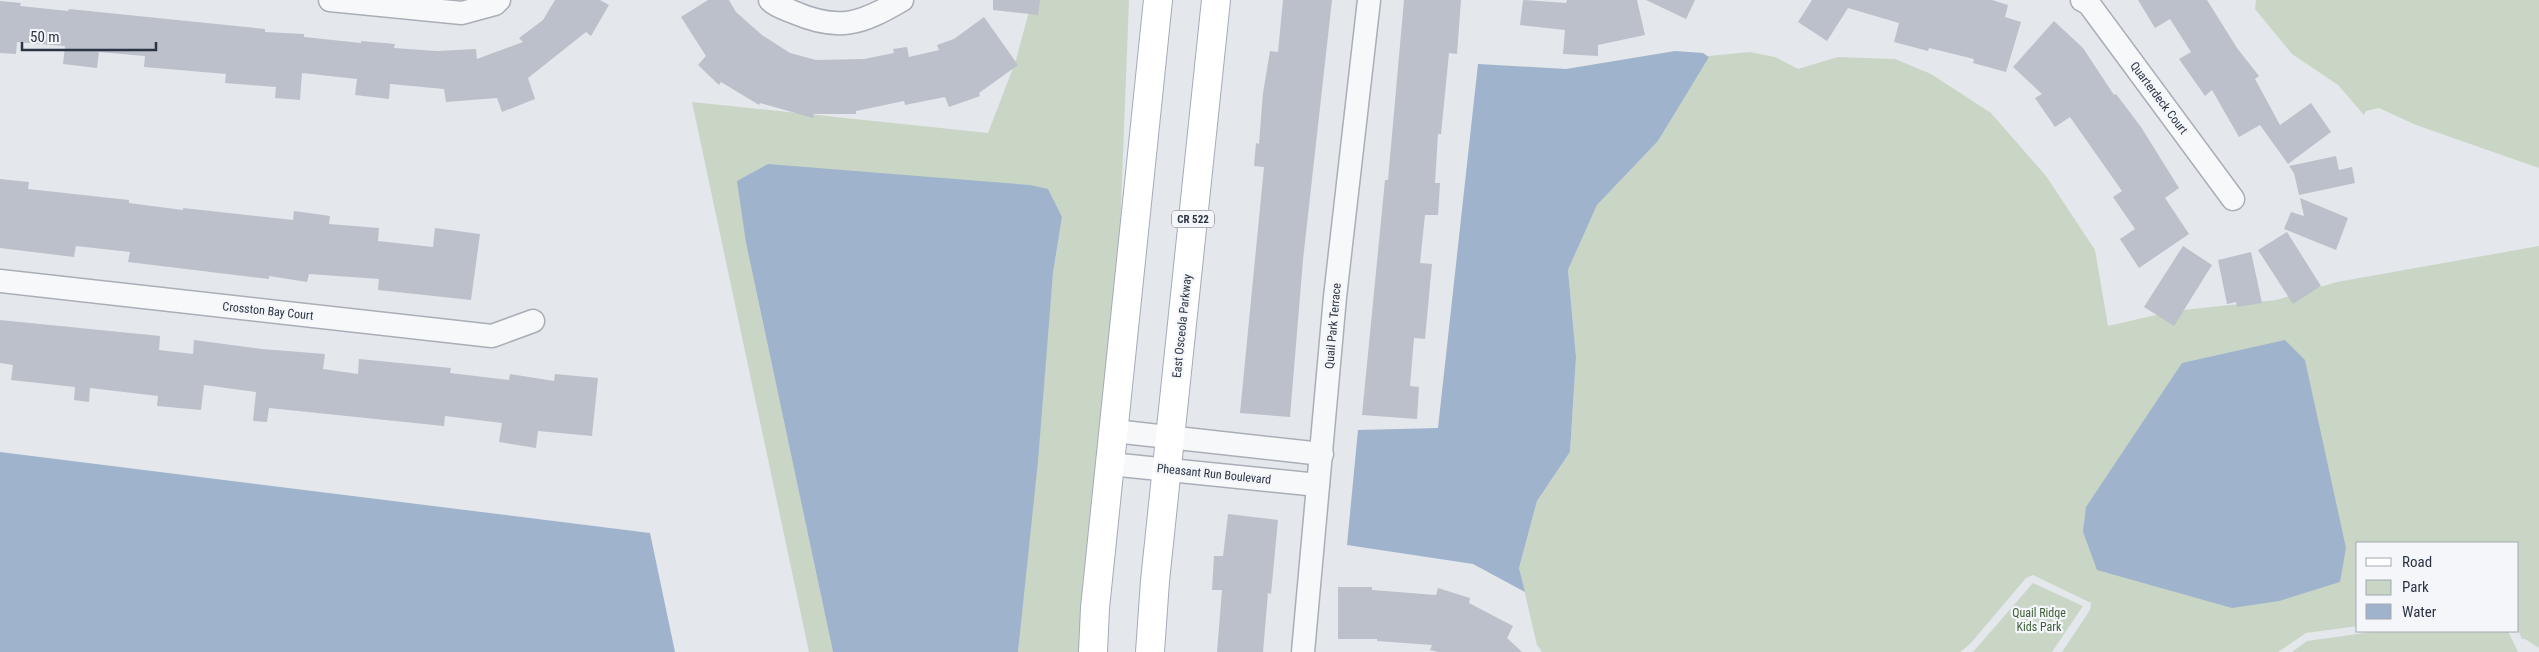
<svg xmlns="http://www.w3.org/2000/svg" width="2539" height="652" viewBox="0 0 2539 652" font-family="'Roboto Condensed',sans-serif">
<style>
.green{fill:#c9d6c5}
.water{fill:#9fb4cc}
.building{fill:#bbc0ca}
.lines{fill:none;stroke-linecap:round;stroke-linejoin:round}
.minor-casing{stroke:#a9aeb7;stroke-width:25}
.major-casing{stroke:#a3abb8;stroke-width:30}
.minor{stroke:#f7f8fa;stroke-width:22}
.major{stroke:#fff;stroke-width:28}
.labels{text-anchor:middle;stroke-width:4.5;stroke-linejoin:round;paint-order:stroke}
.shield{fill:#f4f6f9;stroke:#676e7b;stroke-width:1}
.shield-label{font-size:11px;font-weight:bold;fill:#2b3445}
.street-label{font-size:12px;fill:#2b3445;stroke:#f4f6f9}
.park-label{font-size:12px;fill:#3f6138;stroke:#f4f6f9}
</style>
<rect width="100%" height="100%" fill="#e4e7ec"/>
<g class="green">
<path d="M1032 0H1129L1118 284 1083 652H1018L1053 273 1062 217 746 243 833 652H809L692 102 988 133 1016 60Z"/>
<path d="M2256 0H2539V168L2416 125 2379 108 2366 111 2364 115 2338 85 2292 54 2255 9Z"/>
<path d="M1750 52 1775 57 1798 69 1838 57 1895 59 1931 74 1991 113 2046 176 2095 250 2108 326 2174 311 2276 300 2337 282 2539 246V648L2525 639H2522L2518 630V543H2358V626L2306 633 2278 652H2062L2090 610 2091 603 2033 575 2026 578 1970 644 1960 652H1542L1537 645 1519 568 1537 501 1570 452 1576 357 1568 270 1597 205 1658 141 1709 56Z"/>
<path d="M2033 583 2083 606 2052 652H1973Z"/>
<path d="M2379 631H2508L2518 652H2292L2307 641Z"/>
</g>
<g class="water">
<path d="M1675 51 1703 53 1709 57 1658 141 1597 205 1568 270 1576 357 1570 452 1537 501 1519 568 1525 592 1473 564 1347 545 1358 430 1438 428 1478 64 1566 69Z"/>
<path d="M768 164 1030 185 1048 189 1062 217 1053 273 1038 461 1018 652H833L746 243 737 181Z"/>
<path d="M2285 340 2305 360 2346 548 2340 582 2279 601 2232 608 2097 570 2083 532 2086 507 2182 363Z"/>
<path d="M0 452 650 533 675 652H0Z"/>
</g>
<g class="building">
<path d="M555 0H600L609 5 591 36 586 32 528 78 535 99 502 112 497 98 446 102 444 89 390 84 389 99 355 95 357 79 302 73 300 100 275 98 276 87 225 83 226 74 144 67 145 56 99 52 97 68 63 64 65 46 17 42 16 54 0 53V1L21 3 20 6 68 11 69 9 265 29V32L304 34V37L361 43V41L395 44 394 48 437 51 476 49 477 59 523 42 519 38 543 20Z"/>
<path d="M708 0H729L736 12 762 35 790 53 816 60 864 59 894 53 893 49 907 47 909 57 939 50 937 45 954 39 984 17 1018 65 979 93 980 96 949 107 945 97 905 105 904 101 856 111V114H814L813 118 760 103 759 105 721 82 719 85 698 65 706 56 681 17Z"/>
<path d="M993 0H1040L1038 15 993 10Z"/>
<path d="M1283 0H1332L1303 260 1290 417 1240 413 1264 167 1254 166 1256 143 1259 144 1263 93 1270 51 1278 52Z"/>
<path d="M1404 0H1461L1457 54 1449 53 1441 134H1438L1435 183H1440L1438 215H1425L1420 263 1432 264 1425 339 1414 338 1410 386 1419 387 1417 419 1362 415 1385 180H1388Z"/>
<path d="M1523 0 1566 3 1567 0H1637L1645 35 1598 45V56L1563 54 1565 30 1520 25Z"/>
<path d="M1646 0H1695L1686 19Z"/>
<path d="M1812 0H1992L2008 5 2005 17 2021 22 2006 72 1973 63 1974 59 1929 48 1928 51 1894 42 1899 23 1848 8 1827 41 1798 22Z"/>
<path d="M2138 0H2207L2237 48 2259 76 2255 79 2280 125 2311 103 2331 132 2288 164 2260 125 2239 137 2212 90 2205 96 2179 59 2191 52 2170 19 2155 28Z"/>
<path d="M2054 21 2083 48 2114 95 2116 94 2141 127 2179 188 2165 198 2189 234 2139 268 2120 239 2135 229 2113 197 2122 191 2070 117 2055 127 2035 98 2042 94 2013 67Z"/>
<path d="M2336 156 2339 170 2352 167 2355 183 2299 195 2294 173 2289 166Z"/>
<path d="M0 179 29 182 28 189 129 200V203L183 210V208L293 220 294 211 330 216 329 224 379 228 378 241 433 247 435 228 480 234 471 300 378 290 379 279 309 274 307 282 269 276V279L128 262 130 252 76 246 74 257 0 248Z"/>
<path d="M2300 198 2348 218 2336 250 2284 229 2291 212 2304 216Z"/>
<path d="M2287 232 2321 286 2293 304 2258 250Z"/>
<path d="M2183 246 2212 265 2174 326 2144 307Z"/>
<path d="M2251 252 2262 303 2237 307 2236 302 2227 304 2218 260Z"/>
<path d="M0 320 160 336 159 350 193 354 194 340 262 349 325 354 323 369 358 374 359 359 451 368 450 373 509 380 510 374 554 381 555 374 598 378 592 436 538 431 536 448 499 442 502 423 445 416 444 426 269 408 267 422 253 421 256 392 204 385 201 410 157 406 158 396 90 388 89 402 74 400 75 387 11 380 13 365 0 363Z"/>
<path d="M1228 514 1278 520 1271 594 1268 593 1263 652H1217L1222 590H1212L1214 556H1223Z"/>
<path d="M1338 587H1372V590L1436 595 1438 588 1470 598 1469 603 1513 626 1507 638 1522 652H1438L1430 650 1432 645 1377 641V639H1338Z"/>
</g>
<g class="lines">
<g class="minor-casing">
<g id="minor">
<path d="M330 0 462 13 495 4 499 0"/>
<path d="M770 0C775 6 786 9 793 12 839 32 861 24 902 0"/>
<path d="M2082 0 2089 4 2233 199"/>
<path d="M0 281 492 336 533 321"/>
<path d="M1114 431 1322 454"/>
<path d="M1110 464 1318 485"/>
<path d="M1303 652 1335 297 1369 0"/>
</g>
</g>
<g class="major-casing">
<g id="major">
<path d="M1093 652 1095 608 1158 0"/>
<path d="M1150 652 1155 581 1216 0"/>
</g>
</g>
<use href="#minor" class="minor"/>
<use href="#major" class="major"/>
</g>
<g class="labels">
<rect class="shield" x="1172" y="210.5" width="42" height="17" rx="4"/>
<g class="shield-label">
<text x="1193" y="223">CR 522</text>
</g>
<g class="street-label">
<text transform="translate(2159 98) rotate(53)" y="4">Quarterdeck Court</text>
<text transform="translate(268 311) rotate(6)" y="4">Crosston Bay Court</text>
<text transform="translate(1182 326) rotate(-84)" y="4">East Osceola Parkway</text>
<text transform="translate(1333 326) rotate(-85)" y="4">Quail Park Terrace</text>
<text transform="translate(1214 474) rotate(6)" y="4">Pheasant Run Boulevard</text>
</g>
<g class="park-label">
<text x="2039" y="617">Quail Ridge<tspan x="2039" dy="14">Kids Park</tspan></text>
</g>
</g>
<rect x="2356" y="542" width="162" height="90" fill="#f4f6f9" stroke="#a4a8b1"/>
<rect x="2366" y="558" width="25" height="8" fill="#ffffff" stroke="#a4a8b1"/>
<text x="2402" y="567" font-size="15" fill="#2b3445">Road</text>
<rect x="2366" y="580" width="25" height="15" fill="#c9d6c5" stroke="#a4a8b1"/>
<text x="2402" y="592" font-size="15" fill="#2b3445">Park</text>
<rect x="2366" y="604" width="25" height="15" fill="#9fb4cc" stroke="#a4a8b1"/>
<text x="2402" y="617" font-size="15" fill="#2b3445">Water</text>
<path d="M22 42v8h134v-8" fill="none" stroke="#2b3445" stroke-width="2.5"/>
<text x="30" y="42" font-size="15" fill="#2b3445" stroke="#f4f6f9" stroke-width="4" paint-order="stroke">50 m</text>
</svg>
